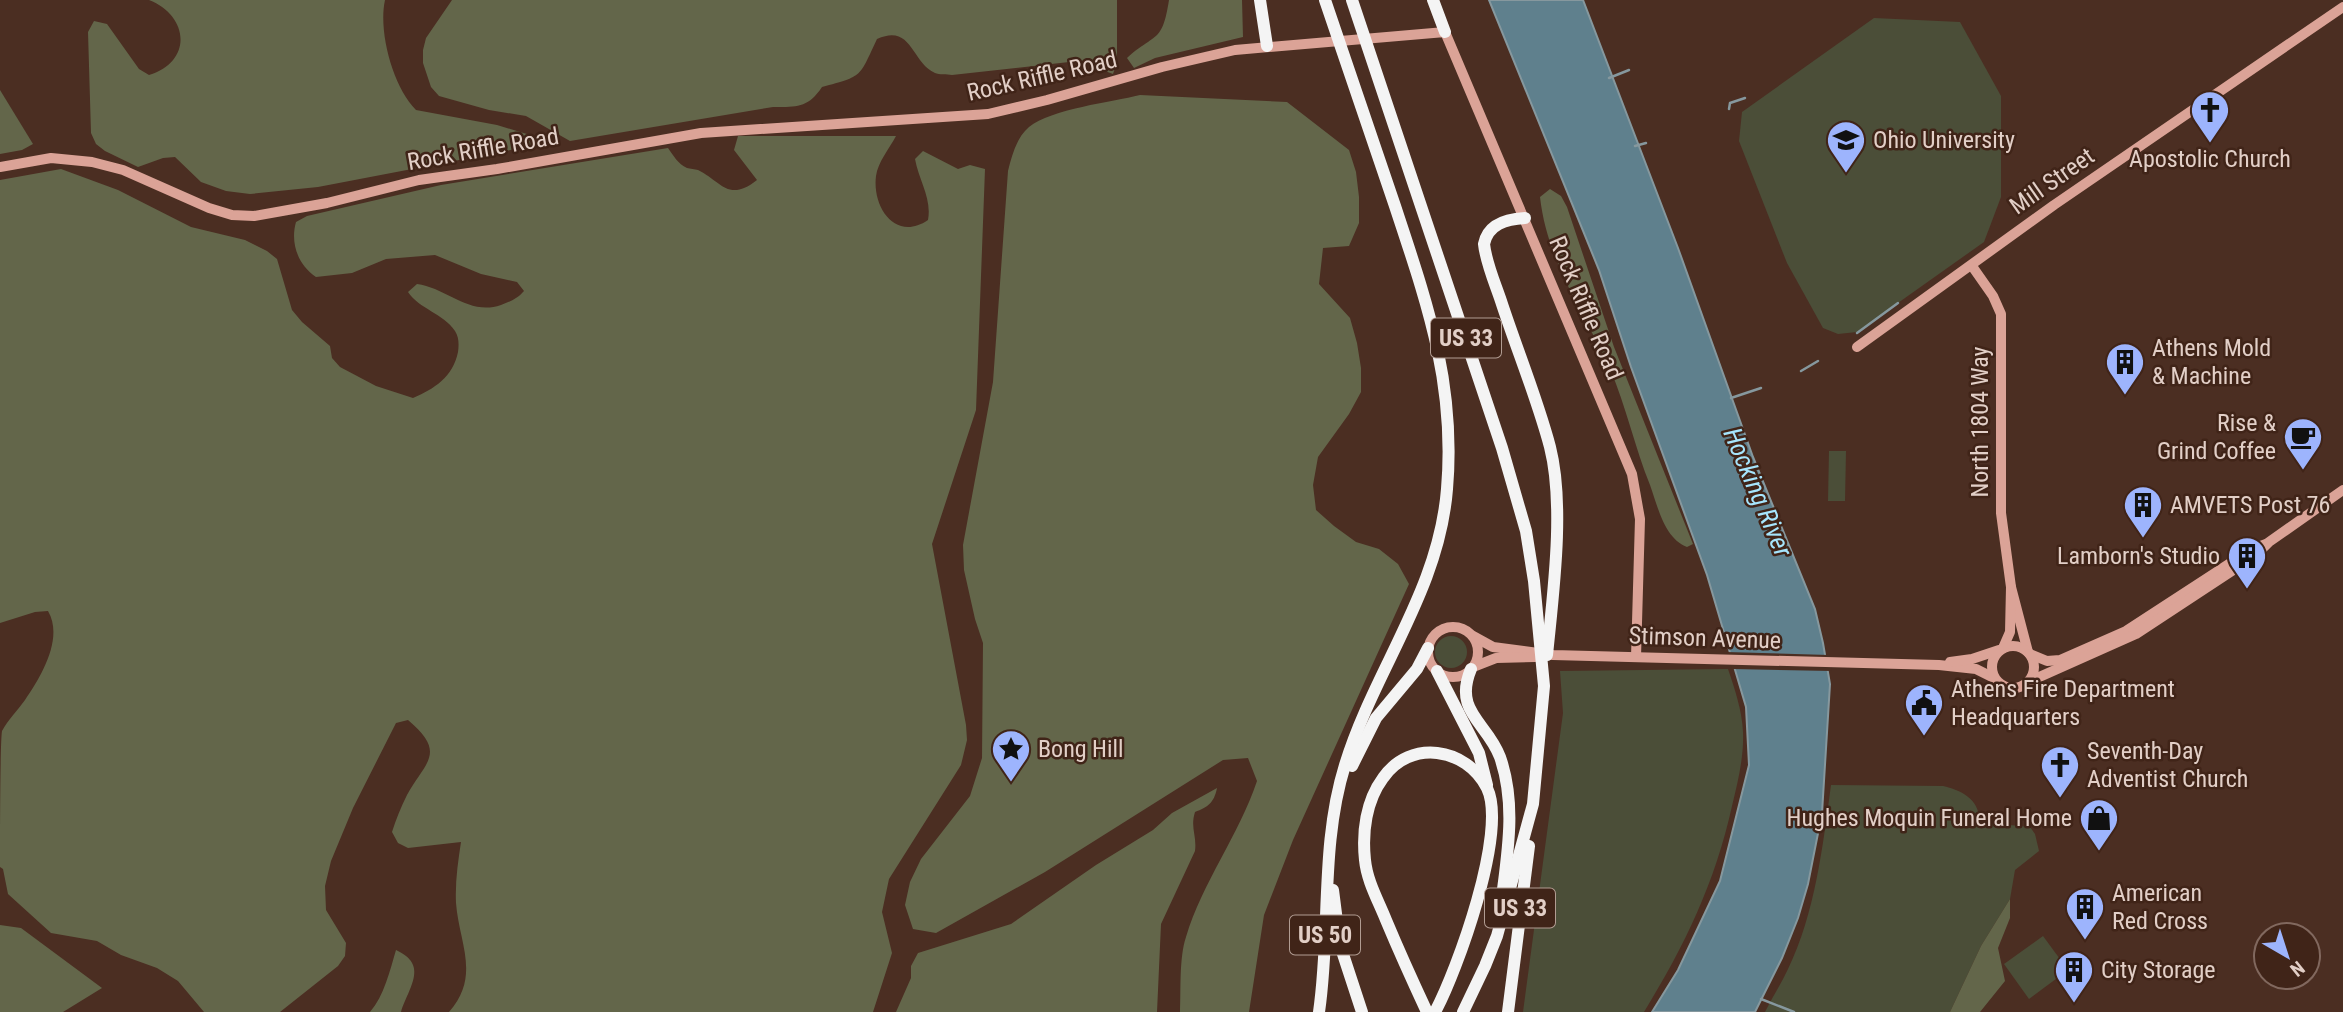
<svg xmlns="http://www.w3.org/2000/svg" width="2343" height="1012" viewBox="0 0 2343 1012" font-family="'Roboto Condensed',sans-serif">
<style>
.green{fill:#4b4e38}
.forest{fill:#63664a}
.water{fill:#5f808d;stroke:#86989e;stroke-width:2}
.pier{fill:#4b2e22}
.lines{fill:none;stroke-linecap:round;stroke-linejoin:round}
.stream{stroke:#86989e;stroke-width:2.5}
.secondary{stroke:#dba397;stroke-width:10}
.highway{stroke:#f4f4f4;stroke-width:12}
.labels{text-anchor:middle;stroke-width:5;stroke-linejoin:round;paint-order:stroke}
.shield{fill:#402418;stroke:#b19c92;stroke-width:2}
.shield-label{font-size:23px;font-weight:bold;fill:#e2cfc7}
.street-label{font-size:24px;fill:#e2cfc7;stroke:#402418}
.poi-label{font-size:24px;fill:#e2cfc7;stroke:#402418;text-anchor:start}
.water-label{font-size:26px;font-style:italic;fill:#a6e5fd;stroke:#402418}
</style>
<rect width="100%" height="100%" fill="#4b2e22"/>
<g class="green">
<path d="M1874 18 1960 22 2001 96V197L1984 242 1857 332 1838 334 1823 328 1787 263 1739 141 1742 112Z"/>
<path d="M1829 451H1846L1845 501H1828Z"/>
<circle cx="1451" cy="652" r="16"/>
<path d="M1728 669C1735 690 1742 710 1743 732 1744 757 1738 781 1732 806 1715 883 1685 945 1644 1012H1523L1563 713 1560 671Z"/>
<path d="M1831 785 1943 786C1961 790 1981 800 1979 822L2030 827 2035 834 2039 851 2015 870 2010 899 1981 946 1950 1012H1765C1772 998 1781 984 1788 969 1815 914 1823 845 1831 785Z"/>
<path d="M2043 936 2068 970 2029 999 2004 964Z"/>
</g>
<g class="forest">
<path d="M149 0H385C378 32 393 87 416 110L497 125 553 142 318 187 250 194 226 191 201 182 175 157 163 158 138 167 105 151 96 144 91 133 88 32 94 21 107 24 139 69 149 75C194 61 188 15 149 0Z"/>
<path d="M452 0H1117V62L1113 74 1078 61 952 75C947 74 939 75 935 73 911 62 912 23 877 39 859 77 864 76 822 87 808 108 797 107 773 107L570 141 526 116 489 110 439 96 431 87 423 63V50L426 38Z"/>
<path d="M1169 0H1242L1243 37 1155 58 1134 68 1127 58C1156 32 1162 44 1169 0Z"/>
<path d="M0 90 33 144 22 150 0 154Z"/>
<path d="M1140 95 1287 102 1349 150 1356 172 1359 197V223L1349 246 1323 248 1319 284 1350 318 1357 343 1361 368V392L1349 414 1318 457 1313 485 1316 510 1334 526 1356 542 1379 549 1398 564 1409 584 1293 840 1264 915 1249 1012H1180C1181 990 1179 958 1186 937 1202 883 1239 835 1257 781L1248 758 1223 760 1045 872 936 933 913 929 905 905 910 882 921 859 970 796 982 758 983 643 975 619 964 570 963 545 993 382 1008 171C1012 155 1017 137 1029 127 1051 109 1112 102 1140 95Z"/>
<path d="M738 136H896C889 149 878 162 876 176 872 208 896 242 928 220 932 198 919 181 915 159L923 151 958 169 970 165 985 169 976 410 932 544 966 725 967 740 961 765 889 879 882 912 892 953 873 1012H449C481 976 459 943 456 903 455 882 458 862 461 842L408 848 398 843 392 832C396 819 401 807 407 795 426 761 447 753 408 720L396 723 353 808 331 861 325 886 326 910 346 943 345 956 338 966 280 1012H204L178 981 157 968 121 955 97 941 51 933 8 894 3 869 0 867C0 845 0 743 2 731 8 720 17 711 25 700 41 677 64 638 48 611L35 612 0 623V180L61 169 118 190 191 227 245 240 267 251 277 259 292 310 302 322 330 346 332 358 340 367 376 386 413 398C434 389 453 377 458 352 459 345 459 337 455 331 443 313 419 309 408 292L417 284C447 288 469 316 501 305 511 301 517 299 524 291L517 282 481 274 435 255 386 259 352 273 316 277C298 265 290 243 296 222L307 216 441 185 668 148C673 155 678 164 687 168 690 169 695 169 698 170 721 181 728 203 757 180L734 150Z"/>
<path d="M1550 189 1561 196 1567 207 1614 347 1693 544 1687 547C1664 538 1658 507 1650 485 1635 448 1626 406 1610 369 1584 312 1547 261 1540 197Z"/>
<path d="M1217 788C1214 803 1208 807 1195 812 1190 828 1197 835 1195 851L1161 924 1157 1012H896L911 978V966L918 953 1011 924 1096 865 1153 830 1172 813Z"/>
<path d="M2010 899V918L1998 948 2005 981 1980 1012H1950L1981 946Z"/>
<path d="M0 925 21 928 102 988 63 1012H0Z"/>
<path d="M396 950C429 965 409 987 401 1012H370C384 996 390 970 396 950Z"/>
</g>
<path class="water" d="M1489 0H1583L1678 248 1753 457 1815 609 1823 643 1830 684 1822 813 1808 884 1798 918 1782 958 1755 1012H1652L1678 970 1720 881 1749 765 1746 707 1707 575 1631 367 1599 270Z"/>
<path class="pier" d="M1726 652 1829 655 1832 671 1732 669Z"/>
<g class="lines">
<g class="stream">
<path d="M1609 78 1629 70"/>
<path d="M1729 109 1730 103 1745 98"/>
<path d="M1635 146 1646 143"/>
<path d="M1857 333 1898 303"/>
<path d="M1801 371 1818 361"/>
<path d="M1731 398 1761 388"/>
<path d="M1761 999 1794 1012"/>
</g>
<g class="secondary">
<path d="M0 167 51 158 92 162 123 170 209 208 232 215 254 216 327 203 419 180 497 169 701 133 988 114 1047 100 1162 67 1235 50 1445 32 1632 474 1640 519 1636 657"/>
<path d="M1972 266 1993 296 2001 314V513L2011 587 2028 652"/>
<path d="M1857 347 2054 205 2343 7"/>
<circle cx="1453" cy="652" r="25"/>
<path d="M1473 636 1493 647 1553 655 1939 665 1976 669 1994 678"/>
<circle cx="2013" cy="667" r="21"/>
<path d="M2003 648 2010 632 2011 587"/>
<path d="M2030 654 2047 661 2060 660 2126 631 2252 549 2266 544"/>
<path d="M1950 662 1972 659 1999 650"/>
<path d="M1473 667 1496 658 1535 657"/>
<path d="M2028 682 2136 634 2256 555 2269 542 2343 490"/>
</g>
<g class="highway">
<path d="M1260 0 1267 46"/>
<path d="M1352 0 1502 448 1526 531 1534 581 1544 686 1533 804 1497 936 1485 966 1463 1012"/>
<path d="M1433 0 1445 32"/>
<path d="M1525 218C1506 219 1488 224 1484 244 1486 263 1495 283 1501 301 1517 350 1537 398 1550 447 1565 506 1553 594 1547 655"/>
<path d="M1471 669C1453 712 1487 722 1500 757 1516 803 1508 850 1502 897"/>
<path d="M1437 671 1479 753 1487 785"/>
<path d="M1352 766 1376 718 1417 669 1428 648"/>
<path d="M1333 890 1340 945 1362 1012"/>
<path d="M1319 1012C1331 930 1320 845 1345 765 1374 670 1439 591 1447 489 1456 384 1427 303 1395 206 1372 137 1348 69 1325 0"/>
<path d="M1427 1012C1413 982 1399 951 1386 920 1378 900 1367 881 1365 860 1362 832 1366 801 1383 778 1410 739 1466 747 1487 788 1508 831 1457 971 1435 1012"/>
<path d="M1508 1012 1529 846"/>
</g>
</g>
<defs>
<g id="church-pin" transform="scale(2.0125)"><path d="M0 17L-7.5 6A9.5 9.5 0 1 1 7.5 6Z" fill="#9db4fd" stroke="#402418"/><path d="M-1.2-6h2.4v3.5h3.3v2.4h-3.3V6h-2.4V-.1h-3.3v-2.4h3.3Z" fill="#111"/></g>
<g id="university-pin" transform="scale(2.0125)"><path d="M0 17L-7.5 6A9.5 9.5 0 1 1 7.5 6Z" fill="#9db4fd" stroke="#402418"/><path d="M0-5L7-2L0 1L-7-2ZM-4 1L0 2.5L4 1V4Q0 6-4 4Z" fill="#111"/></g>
<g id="building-pin" transform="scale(2.0125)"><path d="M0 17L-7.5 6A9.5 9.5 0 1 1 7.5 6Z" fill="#9db4fd" stroke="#402418"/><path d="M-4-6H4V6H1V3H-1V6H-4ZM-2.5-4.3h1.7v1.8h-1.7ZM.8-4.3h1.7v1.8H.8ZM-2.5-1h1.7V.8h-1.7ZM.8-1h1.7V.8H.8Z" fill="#111"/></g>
<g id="cafe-pin" transform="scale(2.0125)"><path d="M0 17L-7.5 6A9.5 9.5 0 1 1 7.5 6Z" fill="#9db4fd" stroke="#402418"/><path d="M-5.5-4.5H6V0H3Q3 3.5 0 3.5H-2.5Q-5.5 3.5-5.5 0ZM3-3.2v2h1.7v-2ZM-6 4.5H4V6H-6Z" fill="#111"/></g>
<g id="civic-pin" transform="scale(2.0125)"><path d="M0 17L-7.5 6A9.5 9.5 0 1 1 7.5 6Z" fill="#9db4fd" stroke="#402418"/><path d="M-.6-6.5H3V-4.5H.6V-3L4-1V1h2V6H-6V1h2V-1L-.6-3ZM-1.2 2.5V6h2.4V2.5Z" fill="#111"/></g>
<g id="sight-pin" transform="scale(2.0125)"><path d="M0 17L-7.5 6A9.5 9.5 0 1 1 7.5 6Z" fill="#9db4fd" stroke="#402418"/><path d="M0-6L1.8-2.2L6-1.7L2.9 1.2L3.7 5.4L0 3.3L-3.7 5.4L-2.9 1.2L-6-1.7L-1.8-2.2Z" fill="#111"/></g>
<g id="shop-pin" transform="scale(2.0125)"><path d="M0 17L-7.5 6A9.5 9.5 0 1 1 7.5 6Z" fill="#9db4fd" stroke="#402418"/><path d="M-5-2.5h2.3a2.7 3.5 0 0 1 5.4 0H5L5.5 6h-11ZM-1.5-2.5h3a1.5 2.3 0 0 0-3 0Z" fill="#111"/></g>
</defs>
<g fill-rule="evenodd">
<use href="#church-pin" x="2210" y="110"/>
<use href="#university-pin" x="1846" y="140"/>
<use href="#building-pin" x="2125" y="362"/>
<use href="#cafe-pin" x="2303" y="437"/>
<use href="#building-pin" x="2143" y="505"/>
<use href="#building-pin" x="2247" y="556"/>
<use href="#civic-pin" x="1924" y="703"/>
<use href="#sight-pin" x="1011" y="749"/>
<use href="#church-pin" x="2060" y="765"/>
<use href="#shop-pin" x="2099" y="818"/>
<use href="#building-pin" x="2085" y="907"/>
<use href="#building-pin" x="2074" y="970"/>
</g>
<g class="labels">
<g class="shield">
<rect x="1431" y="318.5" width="70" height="39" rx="5"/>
<rect x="1485" y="888.5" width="70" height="39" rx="5"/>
<rect x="1290" y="915.5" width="70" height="39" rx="5"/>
</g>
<g class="shield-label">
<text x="1466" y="346">US 33</text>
<text x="1520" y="916">US 33</text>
<text x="1325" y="943">US 50</text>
</g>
<g class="street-label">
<text transform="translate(1042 76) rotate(-13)" y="8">Rock Riffle Road</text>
<text transform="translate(483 149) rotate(-10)" y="8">Rock Riffle Road</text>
<text transform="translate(2052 181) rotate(-35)" y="8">Mill Street</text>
<text transform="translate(1586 308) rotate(67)" y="8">Rock Riffle Road</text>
<text transform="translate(1980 422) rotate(-90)" y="8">North 1804 Way</text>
<text transform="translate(1705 638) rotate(2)" y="8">Stimson Avenue</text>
</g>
<g class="poi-label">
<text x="1873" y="148">Ohio University</text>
<text x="2210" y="167" text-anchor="middle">Apostolic Church</text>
<text x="2152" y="356">Athens Mold<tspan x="2152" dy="28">&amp; Machine</tspan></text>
<text x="2276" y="431" text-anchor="end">Rise &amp;<tspan x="2276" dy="28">Grind Coffee</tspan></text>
<text x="2170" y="513">AMVETS Post 76</text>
<text x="2220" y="564" text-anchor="end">Lamborn's Studio</text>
<text x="1951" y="697">Athens Fire Department<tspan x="1951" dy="28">Headquarters</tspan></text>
<text x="1038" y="757">Bong Hill</text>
<text x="2087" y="759">Seventh-Day<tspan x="2087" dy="28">Adventist Church</tspan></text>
<text x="2072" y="826" text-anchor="end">Hughes Moquin Funeral Home</text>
<text x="2112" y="901">American<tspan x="2112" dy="28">Red Cross</tspan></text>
<text x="2101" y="978">City Storage</text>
</g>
<g class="water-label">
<text transform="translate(1758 492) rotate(67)" y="9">Hocking River</text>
</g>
</g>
<g transform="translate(2287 956) rotate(141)"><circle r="33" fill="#402418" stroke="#81685e" stroke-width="2"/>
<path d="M0-5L12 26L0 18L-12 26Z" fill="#9db4fd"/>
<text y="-10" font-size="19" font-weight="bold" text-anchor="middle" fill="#e2cfc7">N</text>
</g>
</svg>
